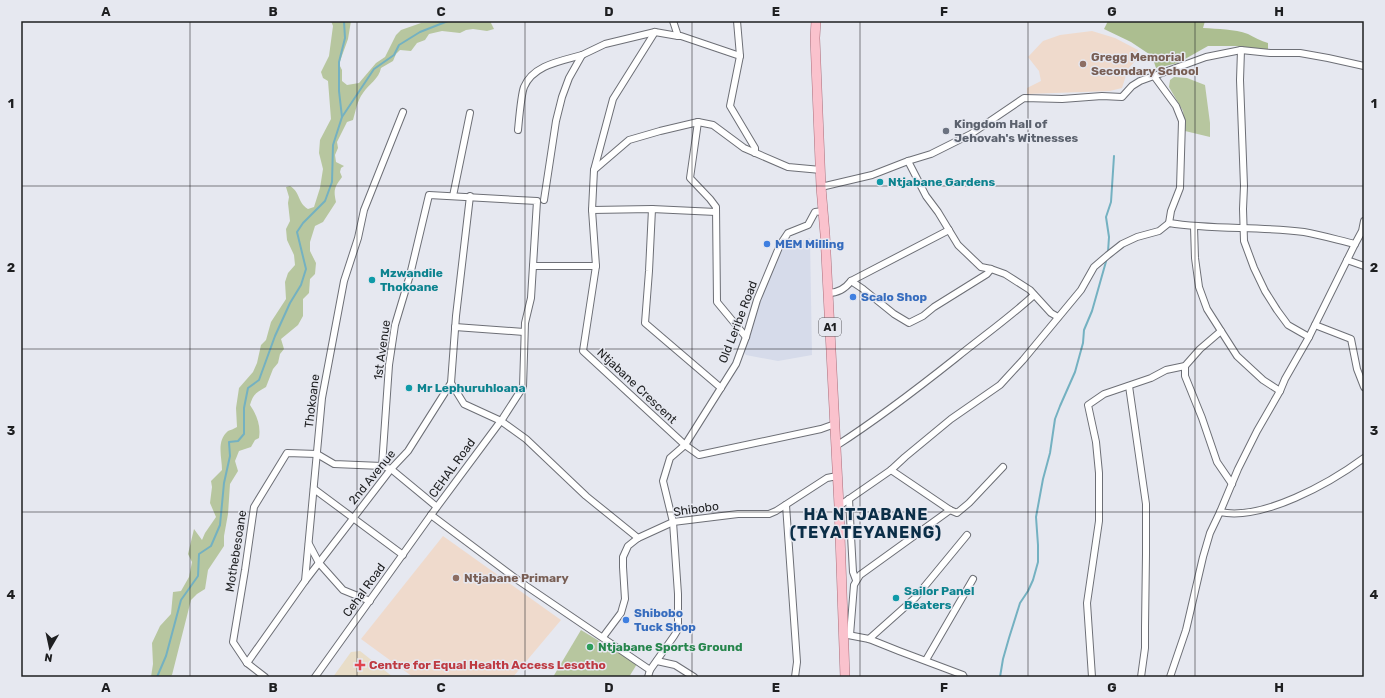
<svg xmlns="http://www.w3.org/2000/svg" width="1385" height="698" viewBox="0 0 1385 698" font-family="Rubik,sans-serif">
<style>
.built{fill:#d6dbea}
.education{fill:#efdacc}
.medical{fill:#e8ddc8}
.green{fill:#b7c69f}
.forest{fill:#acbe90}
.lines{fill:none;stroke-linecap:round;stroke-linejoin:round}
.stream{stroke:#74b1c1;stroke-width:2}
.minor-casing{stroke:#6d6f76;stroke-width:8}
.primary-casing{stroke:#aa6e7b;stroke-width:10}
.minor{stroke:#fff;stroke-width:6}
.primary{stroke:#fac2cd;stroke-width:9}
.grid{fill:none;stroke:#1e1f21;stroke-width:1;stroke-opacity:0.55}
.education-dot{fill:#8d6e63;stroke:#e6e8f0;stroke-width:1.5}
.worship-dot{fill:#6b7280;stroke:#e6e8f0;stroke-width:1.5}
.culture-dot{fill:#0f9aa8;stroke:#e6e8f0;stroke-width:1.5}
.shop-dot{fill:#3f7fe0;stroke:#e6e8f0;stroke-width:1.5}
.leisure-dot{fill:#2e9e5b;stroke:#e6e8f0;stroke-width:1.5}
.health-dot{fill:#e0444e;stroke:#e6e8f0;stroke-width:1.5}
.labels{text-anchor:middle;stroke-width:3;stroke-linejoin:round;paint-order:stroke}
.shield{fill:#e6e8f0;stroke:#5a5b5f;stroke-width:1}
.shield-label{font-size:11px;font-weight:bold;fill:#1e1f21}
.education-label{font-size:12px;font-weight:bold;fill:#785e54;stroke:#e6e8f0;text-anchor:start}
.worship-label{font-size:12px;font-weight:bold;fill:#5b616d;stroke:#e6e8f0;text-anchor:start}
.culture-label{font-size:12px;font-weight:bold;fill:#0d838f;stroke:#e6e8f0;text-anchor:start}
.shop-label{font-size:12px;font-weight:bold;fill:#366cbe;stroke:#e6e8f0;text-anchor:start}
.street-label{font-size:12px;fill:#1e1f21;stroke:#e6e8f0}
.leisure-label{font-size:12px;font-weight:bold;fill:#27864d;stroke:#e6e8f0;text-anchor:start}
.health-label{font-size:12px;font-weight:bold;fill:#be3a42;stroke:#e6e8f0;text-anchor:start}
.district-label{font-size:16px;font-weight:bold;letter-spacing:1px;fill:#0b2e47;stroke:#e6e8f0}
.neatline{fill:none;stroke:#1e1f21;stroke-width:1.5}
.grid-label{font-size:13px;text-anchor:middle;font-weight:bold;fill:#1e1f21}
</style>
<rect width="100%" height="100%" fill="#e6e8f0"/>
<path class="built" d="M810 238 812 355 778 361 746 355 742 350 781 247Z"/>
<g class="education">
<path d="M1092 31 1115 38 1138 50 1137 59 1128 69 1122 88 1110 91 1027 94V88L1041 81 1039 71 1028 57 1043 41 1060 35Z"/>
<path d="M443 536 561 620 513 677H413L361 639Z"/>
</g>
<path class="medical" d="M360 651 393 677H333L351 652Z"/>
<g class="green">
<path d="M331 21H351L348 39 339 64 342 70V81L347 85 359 83 376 63 385 57 396 35 401 30 421 23 440 22 442 21H469L473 22 490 21 494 29 487 31 473 29 466 30 460 33 442 31 429 34 425 40 417 43 411 51 400 50 396 54 393 61 381 68C379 79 369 84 363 93 357 101 356 110 353 120L347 122 337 142 338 148 335 155 336 162 344 166 341 168 340 172 342 177C335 187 333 189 336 202L323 222 315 226 310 242V251L316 263 315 274 310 279 309 293 303 299V316L298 325 281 339 284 349 280 354 278 363 273 369 266 387C257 392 253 394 250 405 257 415 261 426 259 438L255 440 251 447 239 451 235 461 238 471 230 484 228 514 224 536V546L208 570 205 589 197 594 191 600 172 675 168 677H151L153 664 152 643 160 626 171 614 173 592 181 591 189 577 192 562 188 554 194 529 202 540 205 533 216 517 210 503 212 487 211 481 222 470C222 457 216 441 228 431 230 430 234 429 237 427L236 408 239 388 253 372 257 363 261 345 266 340 271 322 286 299 285 282 288 273 295 265 294 255 287 240 286 229 290 221 288 203 289 197 286 187 290 186C301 193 297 202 308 209L314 207 320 188 323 169 319 153 320 140 331 119 328 81 323 78 321 72 329 56 333 26Z"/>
<path d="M1174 77 1187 78 1205 85 1210 123V137L1185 131 1183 111 1169 87 1170 80Z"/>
<path d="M581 630 637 664 629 677H553Z"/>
</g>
<path class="forest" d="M1108 21H1205L1203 28C1218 29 1234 29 1248 34 1254 37 1261 41 1268 43V50L1235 46H1208L1178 63 1156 68 1152 56 1131 42 1104 29Z"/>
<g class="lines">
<g class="stream">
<path d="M342 117 374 69 394 55 399 45 420 32 448 21"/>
<path d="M1108 252 1109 237 1106 217 1111 202 1114 156"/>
<path d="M157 677 166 656 181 600 198 576 199 554 211 546 220 525 224 483 230 456 229 442 238 441 244 434V408L248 388 259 380 275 336 290 303 301 285 306 269 297 232 303 223 325 201 332 182 333 145 342 117 339 91V62L345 38 344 21"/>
<path d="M1000 677 1003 659 1009 638 1020 603 1028 591 1033 580 1038 562V545L1036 517 1043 479 1050 453 1055 419 1060 406 1075 372 1083 343 1084 330 1092 311 1107 258"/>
</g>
<g class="minor-casing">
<g id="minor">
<path d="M673 21 678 36"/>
<path d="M737 21 740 56"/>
<path d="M1241 50 1240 80 1244 186 1243 209 1244 241 1254 268 1265 291 1277 310 1288 325 1309 337"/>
<path d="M1154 76 1176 106 1182 121 1180 188 1171 211 1169 223"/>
<path d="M698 122 690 178 710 199 716 207 717 302 746 337"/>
<path d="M518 130C519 120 521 95 524 87 533 65 561 61 582 55"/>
<path d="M908 161 926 196 938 212 958 245 981 267 991 269 1005 274 1030 290 1051 313 1058 317"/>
<path d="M594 170 613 99 655 32"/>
<path d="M821 170 788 167 744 148 713 125 698 122 660 131 629 140 594 170 592 210 596 266 583 351 685 445 699 455 821 429 835 424"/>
<path d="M821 187 872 175 908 161 931 154 971 134 1024 98 1062 99 1102 96 1122 97 1132 86 1140 81 1206 57 1241 50 1270 53H1300L1328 58 1364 66"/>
<path d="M453 196 470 113"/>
<path d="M470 196 456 316 451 383 464 404 501 421 526 439 586 496 638 538"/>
<path d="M544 200 556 121 562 97 569 78 582 55 605 44 655 32 678 36H681L740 56 730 106 755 148V153"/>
<path d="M652 209 649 271 645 323 721 388"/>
<path d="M592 210 652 209 716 212"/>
<path d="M1194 227 1195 258 1199 287 1207 309 1237 356 1263 380 1280 391"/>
<path d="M1347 260 1364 266"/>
<path d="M533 266H596"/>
<path d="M851 281 863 289 894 314 909 323 923 316 934 307 987 274 991 269"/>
<path d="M828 293C838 293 845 289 851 281L949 230"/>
<path d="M1315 325 1351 339 1357 369 1364 387"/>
<path d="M455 327 524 332"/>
<path d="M1185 366V376L1202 418 1217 462 1232 484"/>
<path d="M1129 386 1146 504V554L1145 627V648L1141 677"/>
<path d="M836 446C878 419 917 389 956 358 982 337 1009 318 1034 295"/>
<path d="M891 470 950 510 957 513 969 503 1003 467"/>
<path d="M314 489 403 555"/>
<path d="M849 499 853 572 856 580"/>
<path d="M786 505 797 662 795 677"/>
<path d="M839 506 891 470 905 457 951 419 1000 385 1023 360 1081 290 1094 267 1108 255 1122 244 1137 237 1159 231 1169 223C1213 230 1259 226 1304 232 1321 235 1338 240 1355 244"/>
<path d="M437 507 391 469 382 466 389 365 395 325 410 275 429 195 537 201 531 298 525 323 523 387 503 418 431 515 519 581 650 670"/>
<path d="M1220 512C1263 521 1330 483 1364 458"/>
<path d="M309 544 319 563 343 590 370 601"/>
<path d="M305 581 391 469 408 451 451 383"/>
<path d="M848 635 869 639 899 651 963 675 964 677"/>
<path d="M850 635 854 585 860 575 950 510"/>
<path d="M603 637 621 613 625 599 623 567V557L628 546 638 538 673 522 738 514H769L776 511 827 478 837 476"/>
<path d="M869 639 915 598 967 535"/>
<path d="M926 660 973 579"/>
<path d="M657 661 675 665 694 677"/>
<path d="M247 663 233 642 245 570 254 507 287 453 317 454 334 464 382 466"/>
<path d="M265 677 247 663 305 581 322 398 344 281 358 238 364 210 403 112"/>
<path d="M315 677 431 515"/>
<path d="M648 677 650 670 674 636 677 631 678 623V594L673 522 663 481 670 458 685 445 736 364 746 337 757 300 780 245 788 233 808 225 815 212 823 211"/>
<path d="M1092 677 1087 603 1099 521V473L1096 442 1088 405 1104 394 1151 378 1166 370 1185 366 1200 349 1221 331"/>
<path d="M1170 677 1186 630 1203 557 1210 533 1220 512 1238 469 1257 431 1280 391 1285 379 1309 337 1355 244 1362 231 1364 221"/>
</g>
</g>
<g class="primary-casing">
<path id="primary" d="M816 21 815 38 821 187 825 234 839 506 845 677"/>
</g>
<use href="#minor" class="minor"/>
<use href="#primary" class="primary"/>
</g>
<path class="grid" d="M190 21V677M357 21V677M525 21V677M692 21V677M860 21V677M1028 21V677M1195 21V677M21 186H1364M21 349H1364M21 512H1364"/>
<g class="education-dot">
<circle cx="1083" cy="64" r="4"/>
<circle cx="456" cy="578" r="4"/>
</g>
<circle class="worship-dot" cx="946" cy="131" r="4"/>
<g class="culture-dot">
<circle cx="880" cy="182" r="4"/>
<circle cx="372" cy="280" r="4"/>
<circle cx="409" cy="388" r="4"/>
<circle cx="896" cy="598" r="4"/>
</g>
<g class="shop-dot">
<circle cx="767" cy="244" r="4"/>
<circle cx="853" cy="297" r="4"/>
<circle cx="626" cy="620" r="4"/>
</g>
<circle class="leisure-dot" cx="590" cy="647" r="4"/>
<path class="health-dot" d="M358 659h4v4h4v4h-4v4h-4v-4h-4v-4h4z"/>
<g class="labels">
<rect class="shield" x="819" y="318" width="22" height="18" rx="3"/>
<g class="shield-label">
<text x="830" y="331">A1</text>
</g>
<g class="education-label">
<text x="1091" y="61">Gregg Memorial<tspan x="1091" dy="14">Secondary School</tspan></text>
<text x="464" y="582">Ntjabane Primary</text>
</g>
<g class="worship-label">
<text x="954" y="128">Kingdom Hall of<tspan x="954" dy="14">Jehovah's Witnesses</tspan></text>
</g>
<g class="culture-label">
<text x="888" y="186">Ntjabane Gardens</text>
<text x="380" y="277">Mzwandile<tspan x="380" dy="14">Thokoane</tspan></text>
<text x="417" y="392">Mr Lephuruhloana</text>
<text x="904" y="595">Sailor Panel<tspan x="904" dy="14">Beaters</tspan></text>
</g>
<g class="shop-label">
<text x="775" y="248">MEM Milling</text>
<text x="861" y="301">Scalo Shop</text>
<text x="634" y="617">Shibobo<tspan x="634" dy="14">Tuck Shop</tspan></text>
</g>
<g class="street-label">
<text transform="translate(738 322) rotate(-69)" y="4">Old Leribe Road</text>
<text transform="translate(382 350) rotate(-82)" y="4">1st Avenue</text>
<text transform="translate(637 386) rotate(43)" y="4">Ntjabane Crescent</text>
<text transform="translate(312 401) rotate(-83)" y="4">Thokoane</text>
<text transform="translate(452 468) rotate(-54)" y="4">CEHAL Road</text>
<text transform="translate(372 477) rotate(-51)" y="4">2nd Avenue</text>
<text transform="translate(696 509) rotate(-8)" y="4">Shibobo</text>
<text transform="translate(236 551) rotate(-81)" y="4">Mothebesoane</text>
<text transform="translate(364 590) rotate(-54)" y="4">Cehal Road</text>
</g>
<g class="leisure-label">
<text x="598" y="651">Ntjabane Sports Ground</text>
</g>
<g class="health-label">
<text x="369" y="669">Centre for Equal Health Access Lesotho</text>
</g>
<g class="district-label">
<text x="866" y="520">HA NTJABANE<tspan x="866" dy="18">(TEYATEYANENG)</tspan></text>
</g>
</g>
<rect width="1385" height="698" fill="none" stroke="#e6e8f0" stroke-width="44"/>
<g transform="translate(50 648) rotate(189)" stroke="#e6e8f0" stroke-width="3" paint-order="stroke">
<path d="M0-3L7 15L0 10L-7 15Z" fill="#1e1f21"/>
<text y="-6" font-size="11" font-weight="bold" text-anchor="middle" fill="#1e1f21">N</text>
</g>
<rect x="22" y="22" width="1341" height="654" class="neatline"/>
<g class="grid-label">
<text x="106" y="16">A</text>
<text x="273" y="16">B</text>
<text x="441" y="16">C</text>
<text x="609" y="16">D</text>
<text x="776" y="16">E</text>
<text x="944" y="16">F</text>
<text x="1112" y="16">G</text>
<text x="1279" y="16">H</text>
<text x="11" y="108">1</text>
<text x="1374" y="108">1</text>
<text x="11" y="272">2</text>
<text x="1374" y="272">2</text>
<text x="11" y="435">3</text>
<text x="1374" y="435">3</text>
<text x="11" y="599">4</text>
<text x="1374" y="599">4</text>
<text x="106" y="692">A</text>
<text x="273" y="692">B</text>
<text x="441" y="692">C</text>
<text x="609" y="692">D</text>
<text x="776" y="692">E</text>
<text x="944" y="692">F</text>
<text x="1112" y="692">G</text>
<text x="1279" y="692">H</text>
</g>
</svg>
